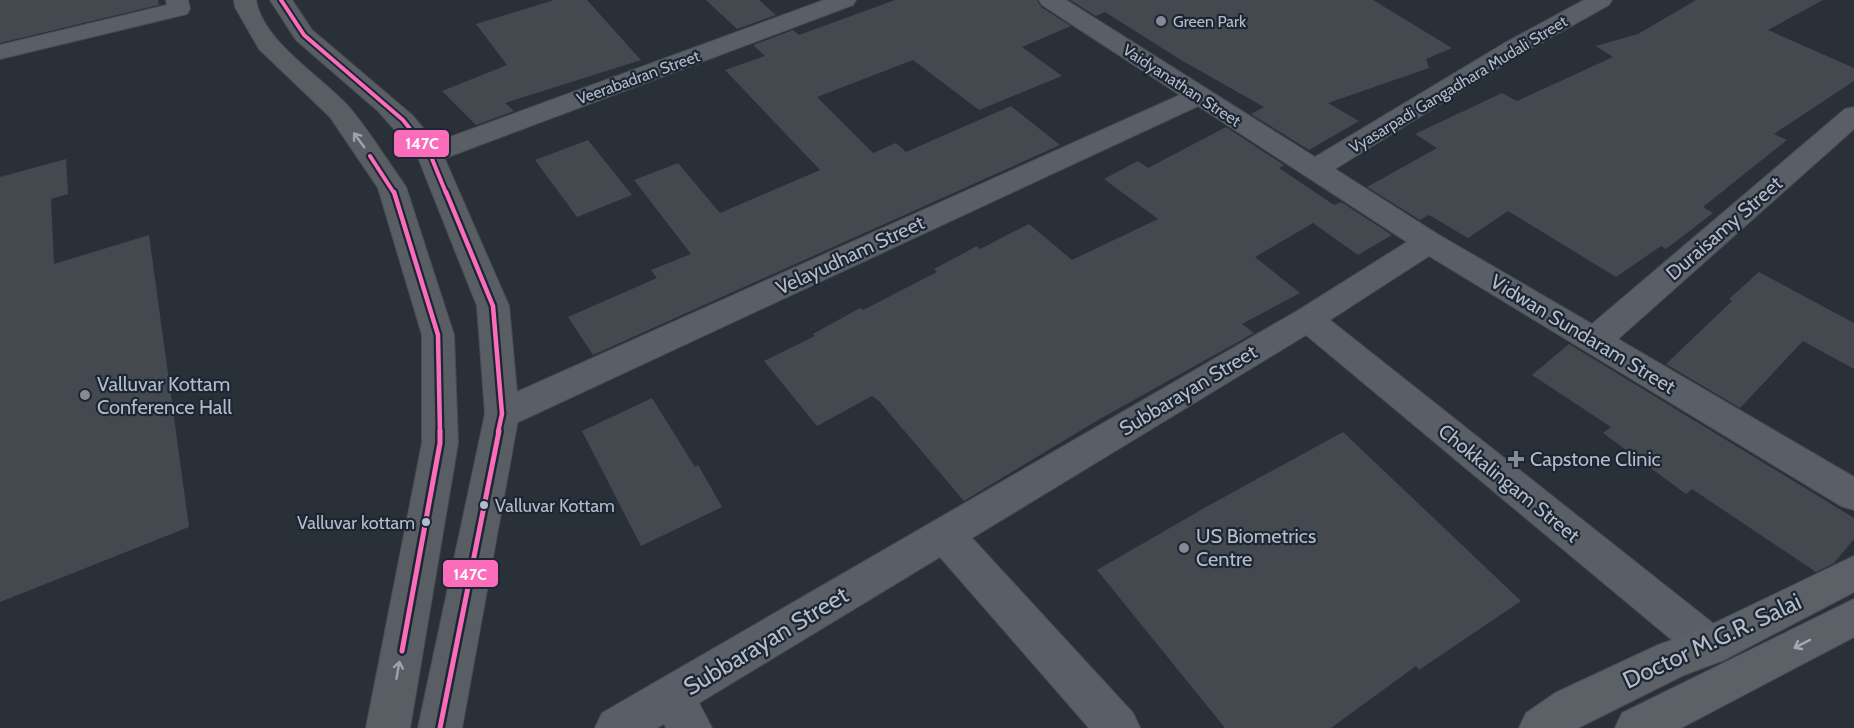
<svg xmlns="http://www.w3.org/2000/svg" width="1854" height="728" viewBox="0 0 1854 728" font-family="Cabin,sans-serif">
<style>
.building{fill:#444950}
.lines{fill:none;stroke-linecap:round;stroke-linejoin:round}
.minor-casing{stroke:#484c53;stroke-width:2}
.secondary-casing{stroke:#484c53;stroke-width:2}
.primary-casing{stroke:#484c55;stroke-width:2}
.minor{fill:#5a5e66;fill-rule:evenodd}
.secondary{fill:#595d64;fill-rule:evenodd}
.primary{fill:#5c6168;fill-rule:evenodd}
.bus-1-far2-casing{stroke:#1d2633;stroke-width:8}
.bus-1-far1-casing{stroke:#1d2633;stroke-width:9}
.bus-1-casing{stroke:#1d2633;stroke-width:10}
.bus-1-far2{stroke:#fb6dba;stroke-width:4}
.bus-1-far1{stroke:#fb6dba;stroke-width:4.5}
.bus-1{stroke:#fb6dba;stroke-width:5}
.oneway{stroke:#9da4b0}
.oneway2{stroke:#a2aab6}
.poi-dot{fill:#848b96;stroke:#1d2633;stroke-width:2}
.bus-dot{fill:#b4bcc9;stroke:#1d2633;stroke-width:2}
.labels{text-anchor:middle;stroke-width:4.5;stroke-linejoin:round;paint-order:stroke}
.far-poi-label{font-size:16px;fill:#b4bcc9;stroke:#1d2633;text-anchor:start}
.far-street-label{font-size:16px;fill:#b4bcc9;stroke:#1d2633}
.bus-label{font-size:18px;fill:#b4bcc9;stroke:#1d2633;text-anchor:start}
.street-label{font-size:20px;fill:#b4bcc9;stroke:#1d2633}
.poi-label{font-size:20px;fill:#b4bcc9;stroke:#1d2633;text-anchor:start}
.near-street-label{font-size:24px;fill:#b4bcc9;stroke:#1d2633}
.line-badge{stroke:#1d2633;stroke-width:2}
.badge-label{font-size:16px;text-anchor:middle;font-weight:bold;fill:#fff}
</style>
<rect width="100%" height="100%" fill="#2a3038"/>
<g class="building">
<path d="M0 0H158L159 5 0 43Z"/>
<path d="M554 0H587L641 60 505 103 514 111 476 125 442 91 507 65 476 24Z"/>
<path d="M706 0H759L776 15 737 29Z"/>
<path d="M895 0H1037L1041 7 1071 26 1022 47 1062 76 979 110 913 60 817 97 873 153 896 143 906 152 1011 106 1060 145 593 355 568 317 657 278 651 270 691 254 634 180 678 163 720 213 820 170 725 70 765 56 753 45 793 30 799 35Z"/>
<path d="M1070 0H1373L1452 48 1426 59 1429 68 1328 103 1359 121 1309 150 1251 114 1264 107 1181 60 1105 12 1096 16Z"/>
<path d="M1696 0H1823L1768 30 1854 68V81L1774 134 1787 140 1703 207 1713 213 1666 249 1661 246 1616 277 1508 211 1468 238 1429 215 1420 220 1367 187 1437 148 1415 134 1502 93 1517 101 1613 57 1596 46 1638 34Z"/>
<path d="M1226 127 1284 165 1279 168 1334 205 1341 202 1392 235 1358 255 1313 223 1255 257 1300 293 1242 324 1254 333 1098 420 964 501 879 401 872 396 817 426 764 361 815 336 813 334 860 308 863 310 937 272 934 269 977 246 980 249 1029 224 1072 260 1158 219 1104 179 1138 161 1148 168Z"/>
<path d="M588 140 632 195 577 217 535 160Z"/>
<path d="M66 159 68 194 51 199 54 264 149 235 189 527 0 602V177Z"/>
<path d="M1759 272 1854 323V369L1803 341 1740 408 1666 364 1732 301 1729 299Z"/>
<path d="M1569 344 1854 518V539L1834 563 1816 572 1692 489 1686 494 1603 433 1611 427 1532 375Z"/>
<path d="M652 398 695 467 698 465 722 507 641 546 582 431Z"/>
<path d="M1343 432 1521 601 1419 670 1416 666 1331 728H1225L1097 570 1206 507Z"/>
</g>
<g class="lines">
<g class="minor-casing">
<g id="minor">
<path d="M166 0H188L190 9 187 14 0 59V45L167 5Z"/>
<path d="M824 0H856L853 5 440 160 430 162 420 160 416 154 420 148Z"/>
<path d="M1039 0H1066L1315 157 1503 44 1584 0H1612L1609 5 1521 54 1335 169 1439 235 1592 324 1845 109 1854 107V129L1618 339 1854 477V510L1841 506 1429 256 1330 320 1724 632 1730 646 1724 660 1710 665 1696 660 1306 335 972 538 1133 713 1140 728H1089L940 557 699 703 712 728H666L664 724 657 728H595L602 713 1297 311 1407 242 1198 106 514 424 502 428 490 424 485 414 490 404 1180 95 1042 5Z"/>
</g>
</g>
<g class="secondary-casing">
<g id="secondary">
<path d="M234 0H256C263 42 321 76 348 106 368 129 384 156 402 181L406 187 454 335 458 443 410 728H366L422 443V335L378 188 330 117 259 49 235 7Z"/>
<path d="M270 0H292L312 30 412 115 440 148 509 306 519 414 462 728H418L485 414 477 306 417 155 378 111 296 40Z"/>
</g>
</g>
<g class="primary-casing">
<g id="primary">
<path d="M1854 556V592L1724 660 1684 675 1578 728H1519L1526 713 1555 693 1658 645 1700 630Z"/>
<path d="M1854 599V637L1681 728H1615L1622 713Z"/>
</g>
</g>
<use href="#minor" class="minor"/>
<use href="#secondary" class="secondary"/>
<use href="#primary" class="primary"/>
<g class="bus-1-far2-casing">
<g id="bus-1-far2">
<path d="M281 0 304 35 403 120 430 154 446 193"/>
<path d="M370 156 394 193"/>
</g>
</g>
<g class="bus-1-far1-casing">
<g id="bus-1-far1">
<path d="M394 192 438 335 440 432"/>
<path d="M446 192 493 306 502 414 498 432"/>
</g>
</g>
<g class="bus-1-casing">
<g id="bus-1">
<path d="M402 651 440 443V431"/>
<path d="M440 728 499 431"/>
</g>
</g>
<use href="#bus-1-far2" class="bus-1-far2"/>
<use href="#bus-1-far1" class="bus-1-far1"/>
<use href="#bus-1" class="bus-1"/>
</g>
<defs><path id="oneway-shaft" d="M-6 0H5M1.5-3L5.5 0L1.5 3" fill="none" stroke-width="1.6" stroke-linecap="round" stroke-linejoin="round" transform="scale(1.5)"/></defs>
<g class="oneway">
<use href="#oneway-shaft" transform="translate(359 140) rotate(-126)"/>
<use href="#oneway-shaft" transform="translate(398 670) rotate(-80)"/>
</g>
<use class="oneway2" href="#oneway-shaft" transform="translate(1802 644) rotate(153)"/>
<g class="poi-dot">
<circle cx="1161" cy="21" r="6"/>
<circle cx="85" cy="395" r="6"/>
<path d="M1513 450h6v6h6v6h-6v6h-6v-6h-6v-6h6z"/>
<circle cx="1184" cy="548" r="6"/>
</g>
<g class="bus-dot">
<circle cx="484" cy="505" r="5"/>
<circle cx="426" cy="522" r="5"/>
</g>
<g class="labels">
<g class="far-poi-label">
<text x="1173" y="27">Green Park</text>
</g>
<g class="far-street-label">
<text transform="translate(638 77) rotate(-20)" y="6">Veerabadran Street</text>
<text transform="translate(1458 84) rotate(-31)" y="6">Vyasarpadi Gangadhara Mudali Street</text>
<text transform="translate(1182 85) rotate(33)" y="6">Vaidyanathan Street</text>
</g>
<g class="bus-label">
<text x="495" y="512">Valluvar Kottam</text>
<text x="415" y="529" text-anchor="end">Valluvar kottam</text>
</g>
<g class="street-label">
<text transform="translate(1724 228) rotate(-41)" y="7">Duraisamy Street</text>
<text transform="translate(850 255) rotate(-25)" y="7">Velayudham Street</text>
<text transform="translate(1583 334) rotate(31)" y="7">Vidwan Sundaram Street</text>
<text transform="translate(1188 390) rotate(-31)" y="7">Subbarayan Street</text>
<text transform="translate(1509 483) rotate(39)" y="7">Chokkalingam Street</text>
</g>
<g class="poi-label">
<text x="97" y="391">Valluvar Kottam<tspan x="97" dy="23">Conference Hall</tspan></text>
<text x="1530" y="466">Capstone Clinic</text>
<text x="1196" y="543">US Biometrics<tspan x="1196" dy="23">Centre</tspan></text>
</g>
<g class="near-street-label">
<text transform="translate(766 641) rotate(-31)" y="8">Subbarayan Street</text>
<text transform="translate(1712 641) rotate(-25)" y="8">Doctor M.G.R. Salai</text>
</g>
</g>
<g class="line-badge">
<rect x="393" y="129" width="57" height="29" rx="6" fill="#fb6dba"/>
<rect x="442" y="559" width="57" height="29" rx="6" fill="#fb6dba"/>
</g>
<g class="badge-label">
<text x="422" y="149">147C</text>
<text x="470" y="580">147C</text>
</g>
</svg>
